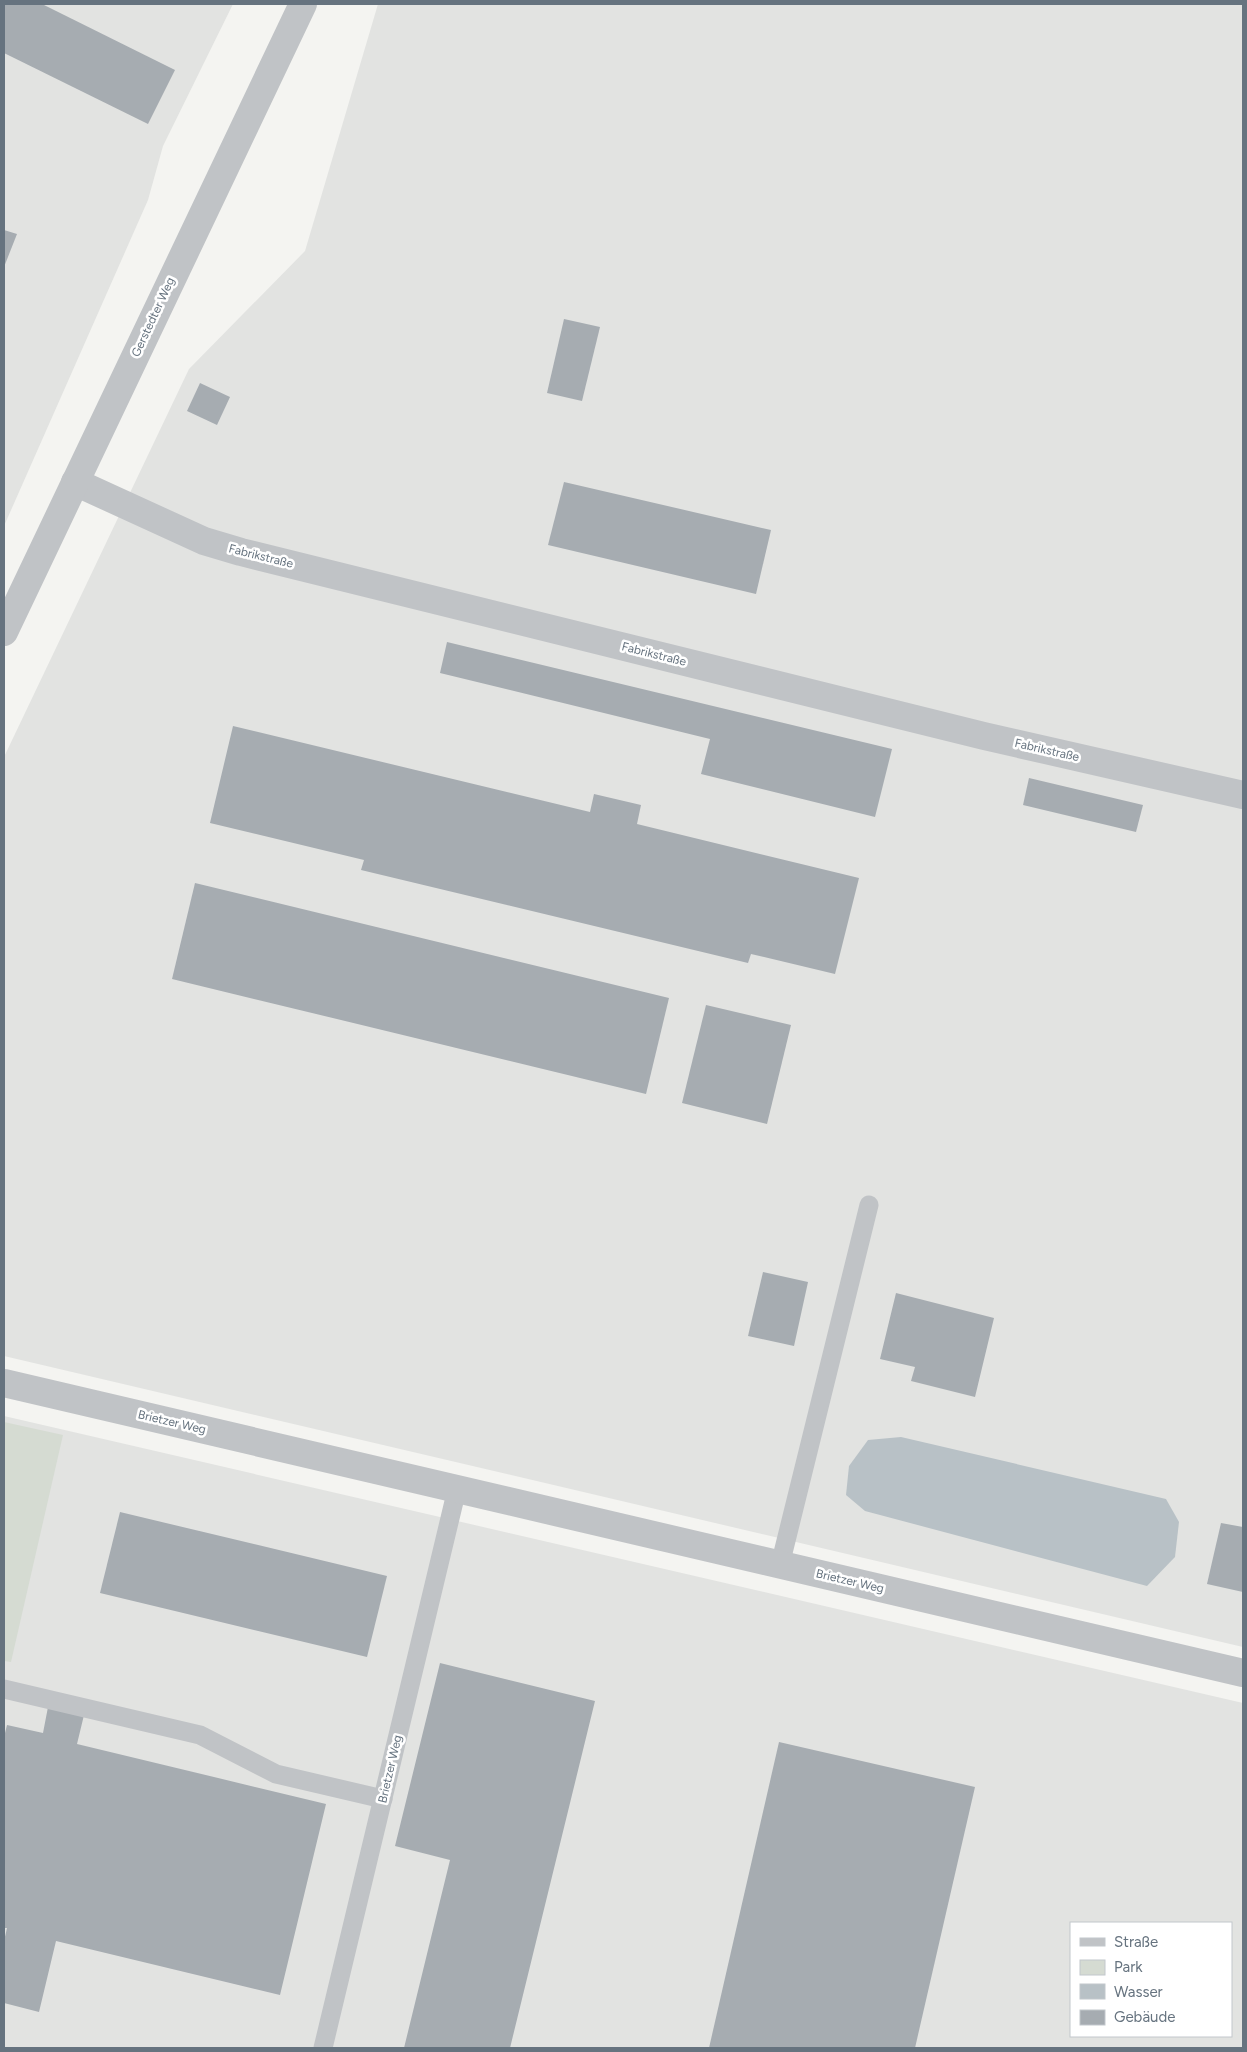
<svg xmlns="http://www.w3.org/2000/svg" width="1247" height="2052" viewBox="0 0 1247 2052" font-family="Figtree,sans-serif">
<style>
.built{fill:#e2e3e1;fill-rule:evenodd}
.green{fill:#d5dbd2}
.water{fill:#b8c1c6}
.building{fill:#a6acb1}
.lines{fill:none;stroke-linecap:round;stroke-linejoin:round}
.service{stroke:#c0c3c6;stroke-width:19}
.minor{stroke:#c0c3c6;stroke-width:28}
.tertiary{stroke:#c0c3c6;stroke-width:28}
.labels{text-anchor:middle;stroke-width:5;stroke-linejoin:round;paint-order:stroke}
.street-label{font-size:12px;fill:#66737f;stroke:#fff}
</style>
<rect width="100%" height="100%" fill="#f4f4f1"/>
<g class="built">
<path d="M4 4H233L163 146 148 200 4 526Z"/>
<path d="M378 4H1243V1647L4 1356V757L189 369 305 251Z"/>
<path d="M4 1416 1243 1703V2048H4ZM1071 1923H1231V2036H1071Z"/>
</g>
<path class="green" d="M4 1422 63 1435 11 1662 4 1661Z"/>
<path class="water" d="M901 1437 1166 1499 1179 1522 1175 1557 1147 1586 865 1511 846 1495 849 1466 868 1440Z"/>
<g class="building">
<path d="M4 4H42L175 70 148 124 4 53Z"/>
<path d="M4 230 17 234 4 267Z"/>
<path d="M564 319 600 327 582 401 547 393Z"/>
<path d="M200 383 230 397 217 425 187 411Z"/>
<path d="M564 482 771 530 756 594 548 545Z"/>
<path d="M447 642 892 749 875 817 701 774 710 739 440 673Z"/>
<path d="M233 726 590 812 594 794 641 805 637 824 859 878 835 974 751 954 748 963 361 870 364 860 210 823Z"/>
<path d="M1029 778 1143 805 1136 832 1023 805Z"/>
<path d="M195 883 669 998 646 1094 172 979Z"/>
<path d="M706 1005 791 1025 767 1124 682 1103Z"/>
<path d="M763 1272 808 1282 794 1346 748 1336Z"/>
<path d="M896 1293 994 1318 975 1397 911 1381 915 1367 880 1359Z"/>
<path d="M120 1512 387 1576 367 1657 100 1593Z"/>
<path d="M1221 1523 1243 1527V1592L1207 1584Z"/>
<path d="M440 1663 595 1701 510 2048H404L450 1860 395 1846Z"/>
<path d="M48 1707 84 1715 77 1744 326 1804 280 1995 56 1941 39 2012 4 2003V1941L7 1928H4V1737L7 1725 43 1733Z"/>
<path d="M779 1742 975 1787 915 2048H709Z"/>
</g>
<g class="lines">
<g class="service">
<path d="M780 1565 869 1205"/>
<path d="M4 1689 200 1735 276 1774 383 1799"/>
<path d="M323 2048 457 1489"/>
</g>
<g class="minor">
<path d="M75 482 204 541 241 552 984 736 1243 795"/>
<path d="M4 1383 1243 1673"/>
</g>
<path class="tertiary" d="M4 632 303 4"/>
</g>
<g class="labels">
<g class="street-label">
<text transform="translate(153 317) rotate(-65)" y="4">Gerstedter Weg</text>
<text transform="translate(261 556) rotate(14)" y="4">Fabrikstraße</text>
<text transform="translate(654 654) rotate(14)" y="4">Fabrikstraße</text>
<text transform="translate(1047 750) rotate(13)" y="4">Fabrikstraße</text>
<text transform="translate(172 1422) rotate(13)" y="4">Brietzer Weg</text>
<text transform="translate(850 1581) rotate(13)" y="4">Brietzer Weg</text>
<text transform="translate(390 1769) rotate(-77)" y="4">Brietzer Weg</text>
</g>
</g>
<rect width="1247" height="2052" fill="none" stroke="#66737f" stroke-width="10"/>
<rect x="1070" y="1922" width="162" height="115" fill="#ffffff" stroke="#c2c7cc"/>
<rect x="1080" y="1938" width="25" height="8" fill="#c0c3c6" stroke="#c2c7cc"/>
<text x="1114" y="1947" font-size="15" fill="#66737f">Straße</text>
<rect x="1080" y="1960" width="25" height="15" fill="#d5dbd2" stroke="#c2c7cc"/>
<text x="1114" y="1972" font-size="15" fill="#66737f">Park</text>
<rect x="1080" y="1984" width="25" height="15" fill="#b8c1c6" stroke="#c2c7cc"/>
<text x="1114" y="1997" font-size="15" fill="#66737f">Wasser</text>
<rect x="1080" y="2010" width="25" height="15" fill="#a6acb1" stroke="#c2c7cc"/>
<text x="1114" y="2022" font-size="15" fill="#66737f">Gebäude</text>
</svg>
